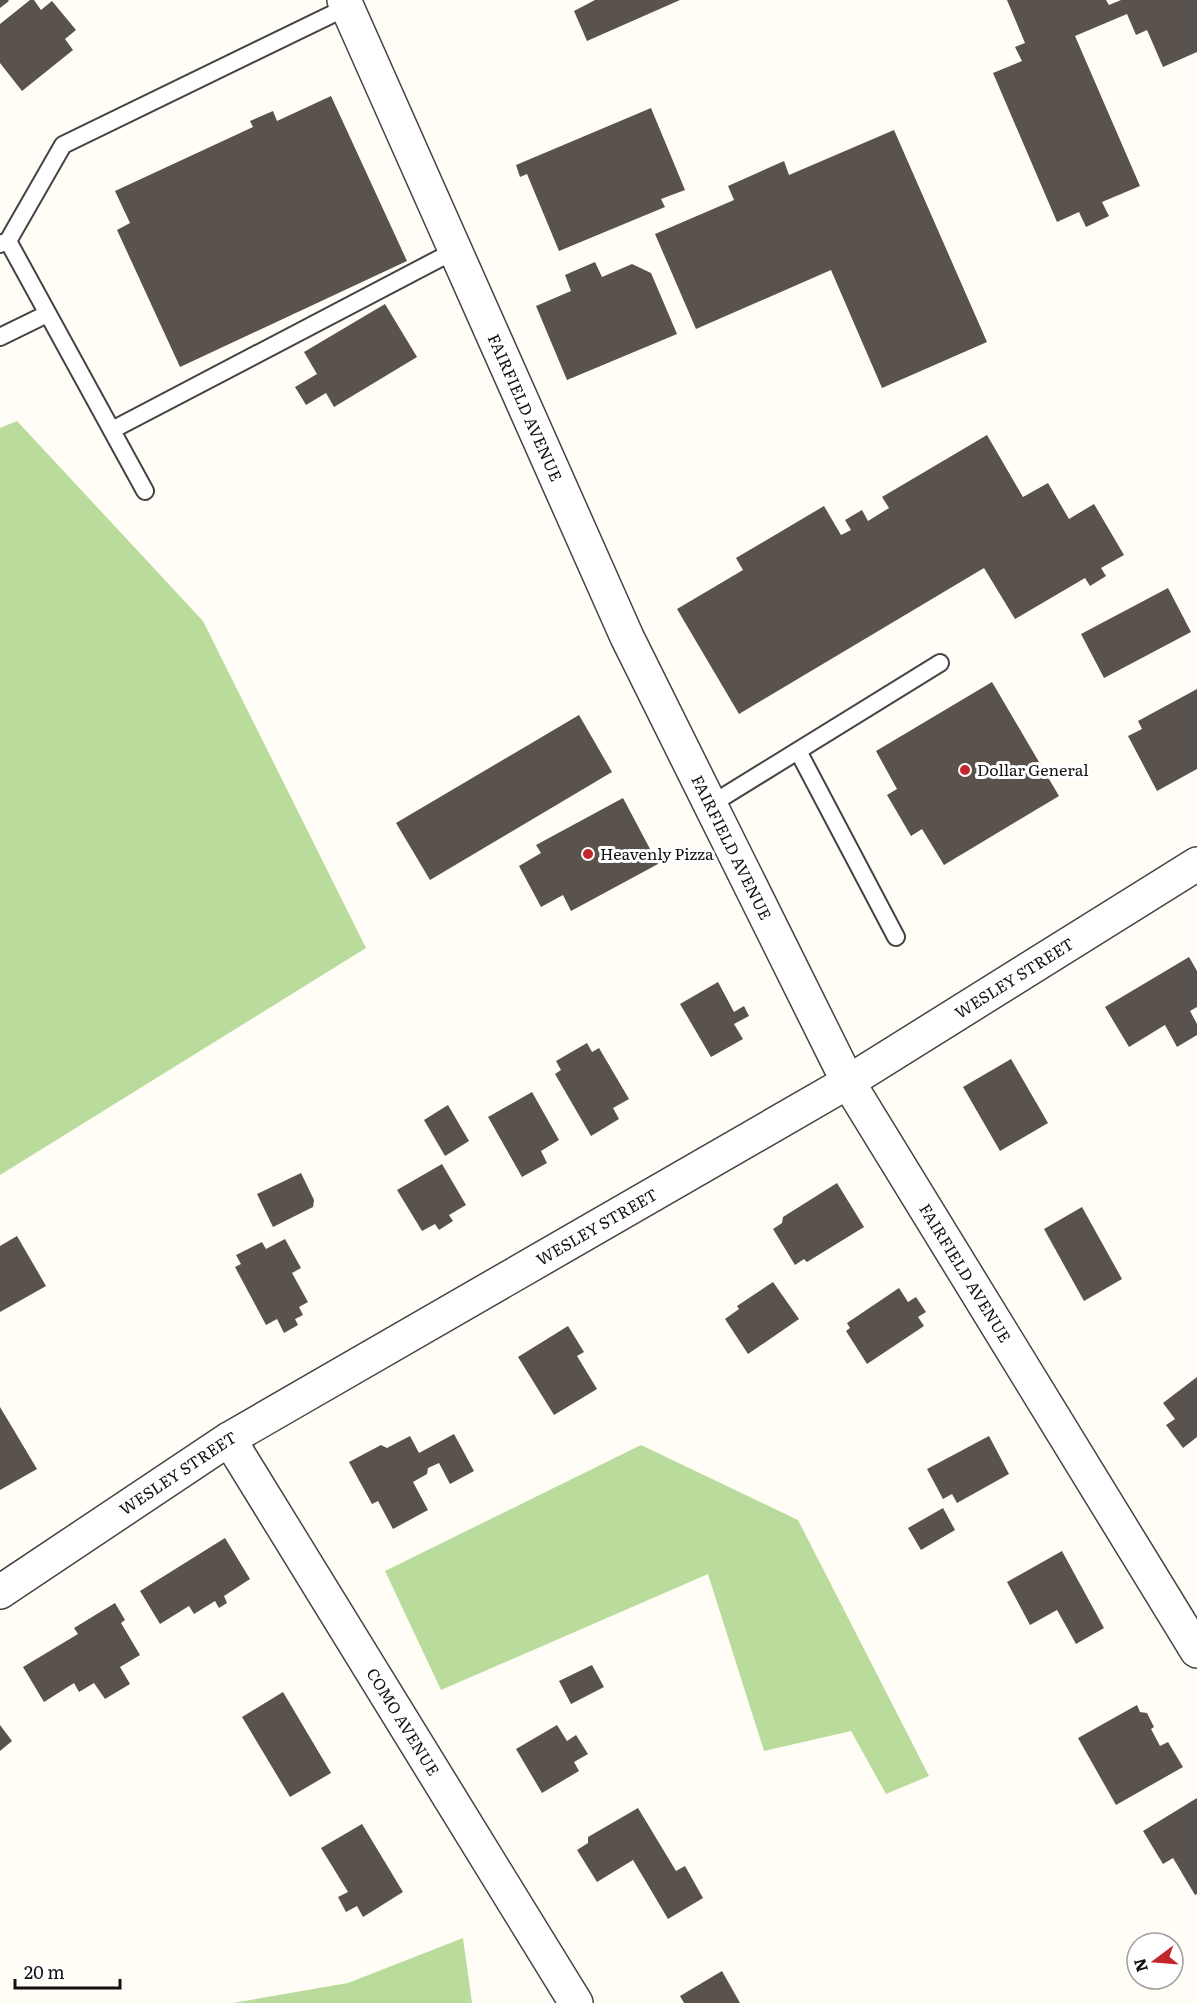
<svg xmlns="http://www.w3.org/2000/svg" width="1197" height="2003" viewBox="0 0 1197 2003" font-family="Literata,serif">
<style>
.forest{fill:#b9dc9c}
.building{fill:#5a524d}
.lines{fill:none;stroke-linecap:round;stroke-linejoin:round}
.lane-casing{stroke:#444;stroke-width:20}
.street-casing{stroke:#444;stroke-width:36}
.lane{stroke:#fff;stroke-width:16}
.street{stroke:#fff;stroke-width:33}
.poi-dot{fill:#c4262e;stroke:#fff;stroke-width:2}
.labels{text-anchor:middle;stroke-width:6;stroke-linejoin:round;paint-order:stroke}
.street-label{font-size:16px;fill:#111;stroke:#fff}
.poi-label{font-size:16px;fill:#111;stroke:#fff;text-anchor:start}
</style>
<rect width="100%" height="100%" fill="#fffdf5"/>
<g class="forest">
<path d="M17 421 203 621 366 948 0 1175V428Z"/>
<path d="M641 1445 798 1520 929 1776 886 1794 851 1731 764 1751 708 1574 441 1690 385 1571Z"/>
<path d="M463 1938 472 2003H233L348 1983Z"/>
</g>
<g class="building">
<path d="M0 0H8L9 1 0 8Z"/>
<path d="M30 0H34L41 10 52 1 76 30 65 39 73 50 22 91 0 63V24Z"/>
<path d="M595 0H680L587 41 574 11Z"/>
<path d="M1007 0H1106L1109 5 1121 0H1197V52L1163 67 1147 30 1136 35 1127 14 1075 36 1140 186 1102 202 1109 216 1086 227 1079 212 1057 222 993 73 1022 61 1015 47 1025 43Z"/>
<path d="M331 96 407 261 180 367 117 230 130 223 115 191 253 127 250 121 273 111 277 121Z"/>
<path d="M651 108 685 190 661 199 665 207 559 251 527 174 520 177 516 165Z"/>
<path d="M894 130 987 342 882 388 831 270 696 329 655 234 734 200 728 186 784 161 789 175Z"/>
<path d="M595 262 602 277 632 264 651 273 677 334 567 380 536 306 571 291 565 275Z"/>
<path d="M385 304 417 357 334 407 326 393 306 405 295 387 317 374 304 352Z"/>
<path d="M987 435 1023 497 1048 483 1069 519 1094 504 1124 555 1101 568 1106 576 1090 586 1085 578 1015 619 984 568 739 714 677 609 743 570 736 558 824 506 841 535 851 530 845 520 862 510 868 521 889 508 882 497Z"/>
<path d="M1168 588 1191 632 1104 678 1081 634Z"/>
<path d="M992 682 1059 796 944 865 922 829 911 836 887 795 897 789 876 751Z"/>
<path d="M1197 689V769L1157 791 1128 736 1142 729 1138 721Z"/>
<path d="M579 715 612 772 430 880 396 823Z"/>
<path d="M623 798 658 864 571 911 563 895 541 907 519 866 541 853 536 845Z"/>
<path d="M1189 957 1197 971V1007L1190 1011 1197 1024V1035L1177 1047 1165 1025 1129 1047 1105 1007Z"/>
<path d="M718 982 734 1012 744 1006 749 1016 734 1024 743 1039 711 1057 680 1004Z"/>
<path d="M587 1043 592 1052 599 1048 629 1099 613 1108 619 1119 591 1136 555 1074 561 1070 556 1061Z"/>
<path d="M1011 1059 1048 1123 1000 1151 963 1087Z"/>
<path d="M532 1092 559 1140 541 1151 547 1163 522 1177 488 1117Z"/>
<path d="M448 1105 469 1141 445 1156 424 1120Z"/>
<path d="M442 1164 466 1205 449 1215 453 1221 439 1230 435 1224 422 1231 397 1190Z"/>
<path d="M301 1173 314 1200 313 1207 273 1227 257 1194Z"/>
<path d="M837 1183 864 1227 807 1262 804 1259 795 1265 773 1229 782 1223 783 1217Z"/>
<path d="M1082 1207 1122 1279 1084 1301 1044 1229Z"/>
<path d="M17 1236 46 1286 0 1312V1246Z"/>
<path d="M285 1239 301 1268 292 1273 308 1302 299 1307 303 1315 295 1319 298 1325 284 1333 277 1319 266 1325 235 1267 241 1264 236 1255 262 1242 266 1249Z"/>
<path d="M773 1282 799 1319 748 1354 725 1319 739 1309 737 1306Z"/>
<path d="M899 1288 908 1302 916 1297 926 1312 918 1317 924 1326 867 1364 846 1331 850 1328 847 1323Z"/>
<path d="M568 1326 584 1352 577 1356 597 1389 554 1415 518 1357Z"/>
<path d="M1197 1377V1437L1183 1448 1166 1425 1175 1419 1163 1403Z"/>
<path d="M0 1407 37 1469 0 1490Z"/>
<path d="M454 1434 474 1471 450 1484 439 1463 428 1468 427 1474 413 1482 428 1510 393 1529 378 1501 372 1504 349 1462 381 1445 387 1448 410 1436 419 1453Z"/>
<path d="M989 1436 1009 1474 957 1503 952 1494 943 1499 927 1469Z"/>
<path d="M943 1508 955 1530 921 1550 908 1528Z"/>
<path d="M225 1538 250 1579 224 1596 227 1603 219 1608 215 1601 194 1614 189 1606 160 1624 140 1591Z"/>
<path d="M1062 1551 1104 1628 1076 1644 1057 1610 1030 1625 1007 1582Z"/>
<path d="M115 1603 125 1620 121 1623 140 1655 120 1667 130 1684 105 1699 94 1683 79 1692 74 1683 44 1702 23 1667 78 1634 74 1628Z"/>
<path d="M592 1665 604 1687 571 1704 559 1681Z"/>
<path d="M283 1692 331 1773 290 1797 242 1717Z"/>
<path d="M1137 1705 1140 1712 1147 1713 1154 1727 1151 1729 1160 1746 1168 1742 1183 1767 1116 1805 1078 1738Z"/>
<path d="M0 1725 12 1741 0 1751Z"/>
<path d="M557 1725 567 1741 576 1735 588 1754 574 1762 579 1771 542 1793 516 1749Z"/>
<path d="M1197 1798V1894L1195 1895 1173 1858 1163 1864 1143 1831Z"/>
<path d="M638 1808 676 1871 685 1866 703 1898 668 1919 633 1860 597 1882 577 1850 588 1843V1837Z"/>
<path d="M362 1824 403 1892 363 1917 357 1906 346 1912 338 1897 348 1892 321 1848Z"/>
<path d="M722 1971 740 2003H684L680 1996Z"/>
</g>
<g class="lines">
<g class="lane-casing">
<g id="lane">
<path d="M8 241 145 491"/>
<path d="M0 244 8 241 63 145 347 7"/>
<path d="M0 337 47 314"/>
<path d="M112 430 454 251"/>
<path d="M798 751 896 937"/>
<path d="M710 805 940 663"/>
</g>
</g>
<g class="street-casing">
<g id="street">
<path id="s1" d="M344 0 627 637 848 1082 1197 1651"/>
<path id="s2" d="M229 1439 576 2003"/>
<path id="s3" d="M0 1592 229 1439 848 1082 1197 864"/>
</g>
</g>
<use href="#lane" class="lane"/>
<use href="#street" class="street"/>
</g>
<g class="poi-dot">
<circle cx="965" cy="770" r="6"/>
<circle cx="588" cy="854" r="6"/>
</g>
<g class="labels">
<g class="street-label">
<text dy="6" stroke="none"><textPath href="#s1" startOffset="446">FAIRFIELD AVENUE</textPath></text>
<text dy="6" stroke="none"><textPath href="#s1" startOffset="932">FAIRFIELD AVENUE</textPath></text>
<text dy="6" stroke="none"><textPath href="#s3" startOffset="1186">WESLEY STREET</textPath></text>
<text dy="6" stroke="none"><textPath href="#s3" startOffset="700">WESLEY STREET</textPath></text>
<text dy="6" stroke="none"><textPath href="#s1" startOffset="1418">FAIRFIELD AVENUE</textPath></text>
<text dy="6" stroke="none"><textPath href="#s3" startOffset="214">WESLEY STREET</textPath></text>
<text dy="6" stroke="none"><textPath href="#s2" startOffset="332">COMO AVENUE</textPath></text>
</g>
<g class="poi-label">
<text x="977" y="776">Dollar General</text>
<text x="600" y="860">Heavenly Pizza</text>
</g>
</g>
<g transform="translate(1155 1961) rotate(254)"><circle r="28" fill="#ffffff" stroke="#a0a0a0" stroke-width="1.5"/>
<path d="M0-4.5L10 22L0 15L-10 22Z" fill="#c4262e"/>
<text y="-9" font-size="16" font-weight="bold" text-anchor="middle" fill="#111111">N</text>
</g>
<path d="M15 1979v9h105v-9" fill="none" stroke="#111111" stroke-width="3"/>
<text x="24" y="1979" font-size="18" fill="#111111" stroke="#ffffff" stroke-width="4.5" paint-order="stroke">20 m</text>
</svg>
